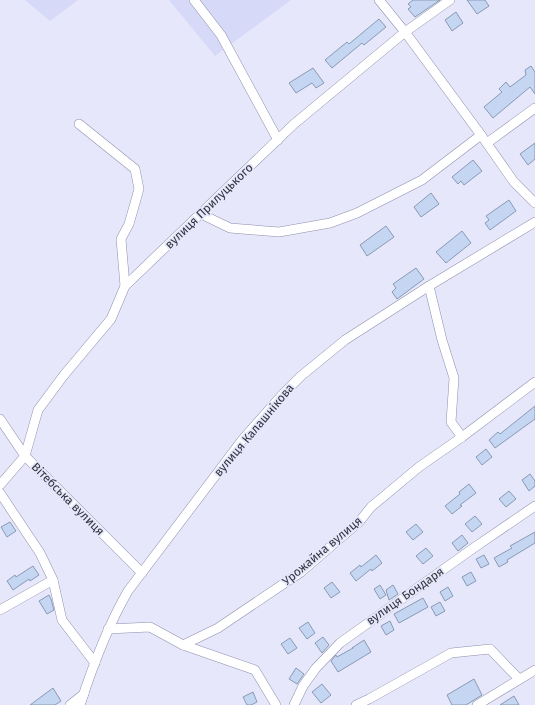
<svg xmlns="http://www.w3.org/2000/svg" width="535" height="705" viewBox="0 0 535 705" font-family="'Fira Sans',sans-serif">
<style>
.built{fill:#d7d9f8}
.building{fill:#c4d6f2;stroke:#899ab4}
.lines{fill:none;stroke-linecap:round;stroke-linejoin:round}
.minor-casing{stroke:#8e8fad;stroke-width:10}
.minor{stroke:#fff;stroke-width:9}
.labels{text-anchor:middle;stroke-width:3.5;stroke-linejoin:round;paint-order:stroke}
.street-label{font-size:12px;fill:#32333f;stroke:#e6e7fa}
</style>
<rect width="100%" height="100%" fill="#e6e7fa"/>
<g class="built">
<path d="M25 0H78L50 21Z"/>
<path d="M169 0H291L215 56Z"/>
</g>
<g class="building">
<path d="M413 0H440L415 17 408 9 411 7 408 4Z"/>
<path d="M467 0H485L489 6 477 14Z"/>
<path d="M456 12 463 23 452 31 445 20Z"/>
<path d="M379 19 386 27 364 45 362 43 332 68 325 60 347 42 349 44Z"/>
<path d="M531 66 535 72V94L530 87 493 118 484 107 502 92 499 89 506 82 510 87 526 75 525 70Z"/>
<path d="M313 68 324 83 316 88 312 83 296 93 289 83Z"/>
<path d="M535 143V159L528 165 520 154Z"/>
<path d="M473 160 482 171 464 185 461 181 458 184 452 177Z"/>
<path d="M431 193 439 204 421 217 414 207Z"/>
<path d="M509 200 516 211 490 230 485 223 489 220 486 216Z"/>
<path d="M386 226 394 237 367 256 360 245Z"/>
<path d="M462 231 471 243 446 263 436 252Z"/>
<path d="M416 268 424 279 397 299 392 292 396 288 393 284Z"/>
<path d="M535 406V419L495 448 489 440 498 432 500 434Z"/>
<path d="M486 449 492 457 482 465 476 457Z"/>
<path d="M530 474 535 481V486L529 491 522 480Z"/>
<path d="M469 484 476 493 460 505 462 506 452 514 445 506 460 494 459 492Z"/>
<path d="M509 491 516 499 506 507 499 499Z"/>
<path d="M475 516 482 524 472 532 465 524Z"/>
<path d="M10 522 16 531 7 537 1 527Z"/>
<path d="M416 524 423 532 413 540 406 532Z"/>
<path d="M535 532V543L507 560 508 562 499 567 494 558 512 548 510 546Z"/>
<path d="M462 535 468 543 458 551 452 543Z"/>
<path d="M426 548 433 556 423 564 416 556Z"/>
<path d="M376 555 382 563 372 571 371 569 356 581 350 573 360 565 361 567Z"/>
<path d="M484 555 489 564 481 568 476 559Z"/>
<path d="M33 566 39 575 30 581 29 579 13 590 7 581 15 575 16 577Z"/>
<path d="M471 572 476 581 467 586 462 577Z"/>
<path d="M332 582 340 592 331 598 324 588Z"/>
<path d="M380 585 386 595 380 599 374 589Z"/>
<path d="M393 585 398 594 389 600 386 590Z"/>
<path d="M448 587 453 596 445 601 440 592Z"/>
<path d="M49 595 51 599 54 610 47 614 39 601Z"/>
<path d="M423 598 428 607 399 623 394 614Z"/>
<path d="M440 602 445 611 436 616 431 607Z"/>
<path d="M390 621 394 630 386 635 381 626Z"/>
<path d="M308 622 315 633 307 639 299 628Z"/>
<path d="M323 637 329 645 322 653 315 643Z"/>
<path d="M290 638 297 648 288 654 281 644Z"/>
<path d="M364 640 371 652 338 672 331 661 336 655 337 657 353 648H352Z"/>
<path d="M296 668 304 674 297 684 289 679Z"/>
<path d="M474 679 482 695 466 705H452L447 695Z"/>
<path d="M322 684 331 695 321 703 312 692Z"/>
<path d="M53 688 61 701 55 705H30Z"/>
<path d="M253 692 257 702 251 705H247L243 697Z"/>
<path d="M514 696 519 705H500Z"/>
</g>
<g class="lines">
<g class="minor-casing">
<g id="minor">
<path d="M194 0 221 35 278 140"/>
<path d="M379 0 405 32 481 135 514 182 535 203"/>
<path d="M79 124 135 169 139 189 129 224 121 239 125 286"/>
<path d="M487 143 535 108"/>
<path d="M201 214 230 228 279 232 330 223 357 213 422 180 481 135"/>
<path d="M429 286 442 340 454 378 451 422 462 437"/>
<path d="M0 419 25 456 142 573"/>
<path d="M0 485 25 456 38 410 64 375 111 319 125 286 294 124 405 32 450 0"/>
<path d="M0 493 40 553 53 580 62 620 95 663"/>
<path d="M0 610 53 580"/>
<path d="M108 629 150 627 183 645 218 628 301 572 359 522 371 507 419 467 462 437 535 382"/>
<path d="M183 645 255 670 276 705"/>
<path d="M70 705 84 694"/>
<path d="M80 705C93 665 107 627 128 591L243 439 282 395 301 376 345 340 429 286 535 222"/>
<path d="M294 705 303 686 316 668 340 643 475 547 535 506"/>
<path d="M356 705 369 699 451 653 490 649 519 679"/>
<path d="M477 705 535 670"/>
</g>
</g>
<use href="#minor" class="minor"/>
</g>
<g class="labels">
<g class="street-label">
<text transform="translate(209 206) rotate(-44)" y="4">вулиця Прилуцького</text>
<text transform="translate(254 430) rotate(-50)" y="4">вулиця Калашнікова</text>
<text transform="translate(68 499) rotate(45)" y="4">Вітебська вулиця</text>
<text transform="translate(322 551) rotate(-40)" y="4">Урожайна вулиця</text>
<text transform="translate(405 596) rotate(-35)" y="4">вулиця Бондаря</text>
</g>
</g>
</svg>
